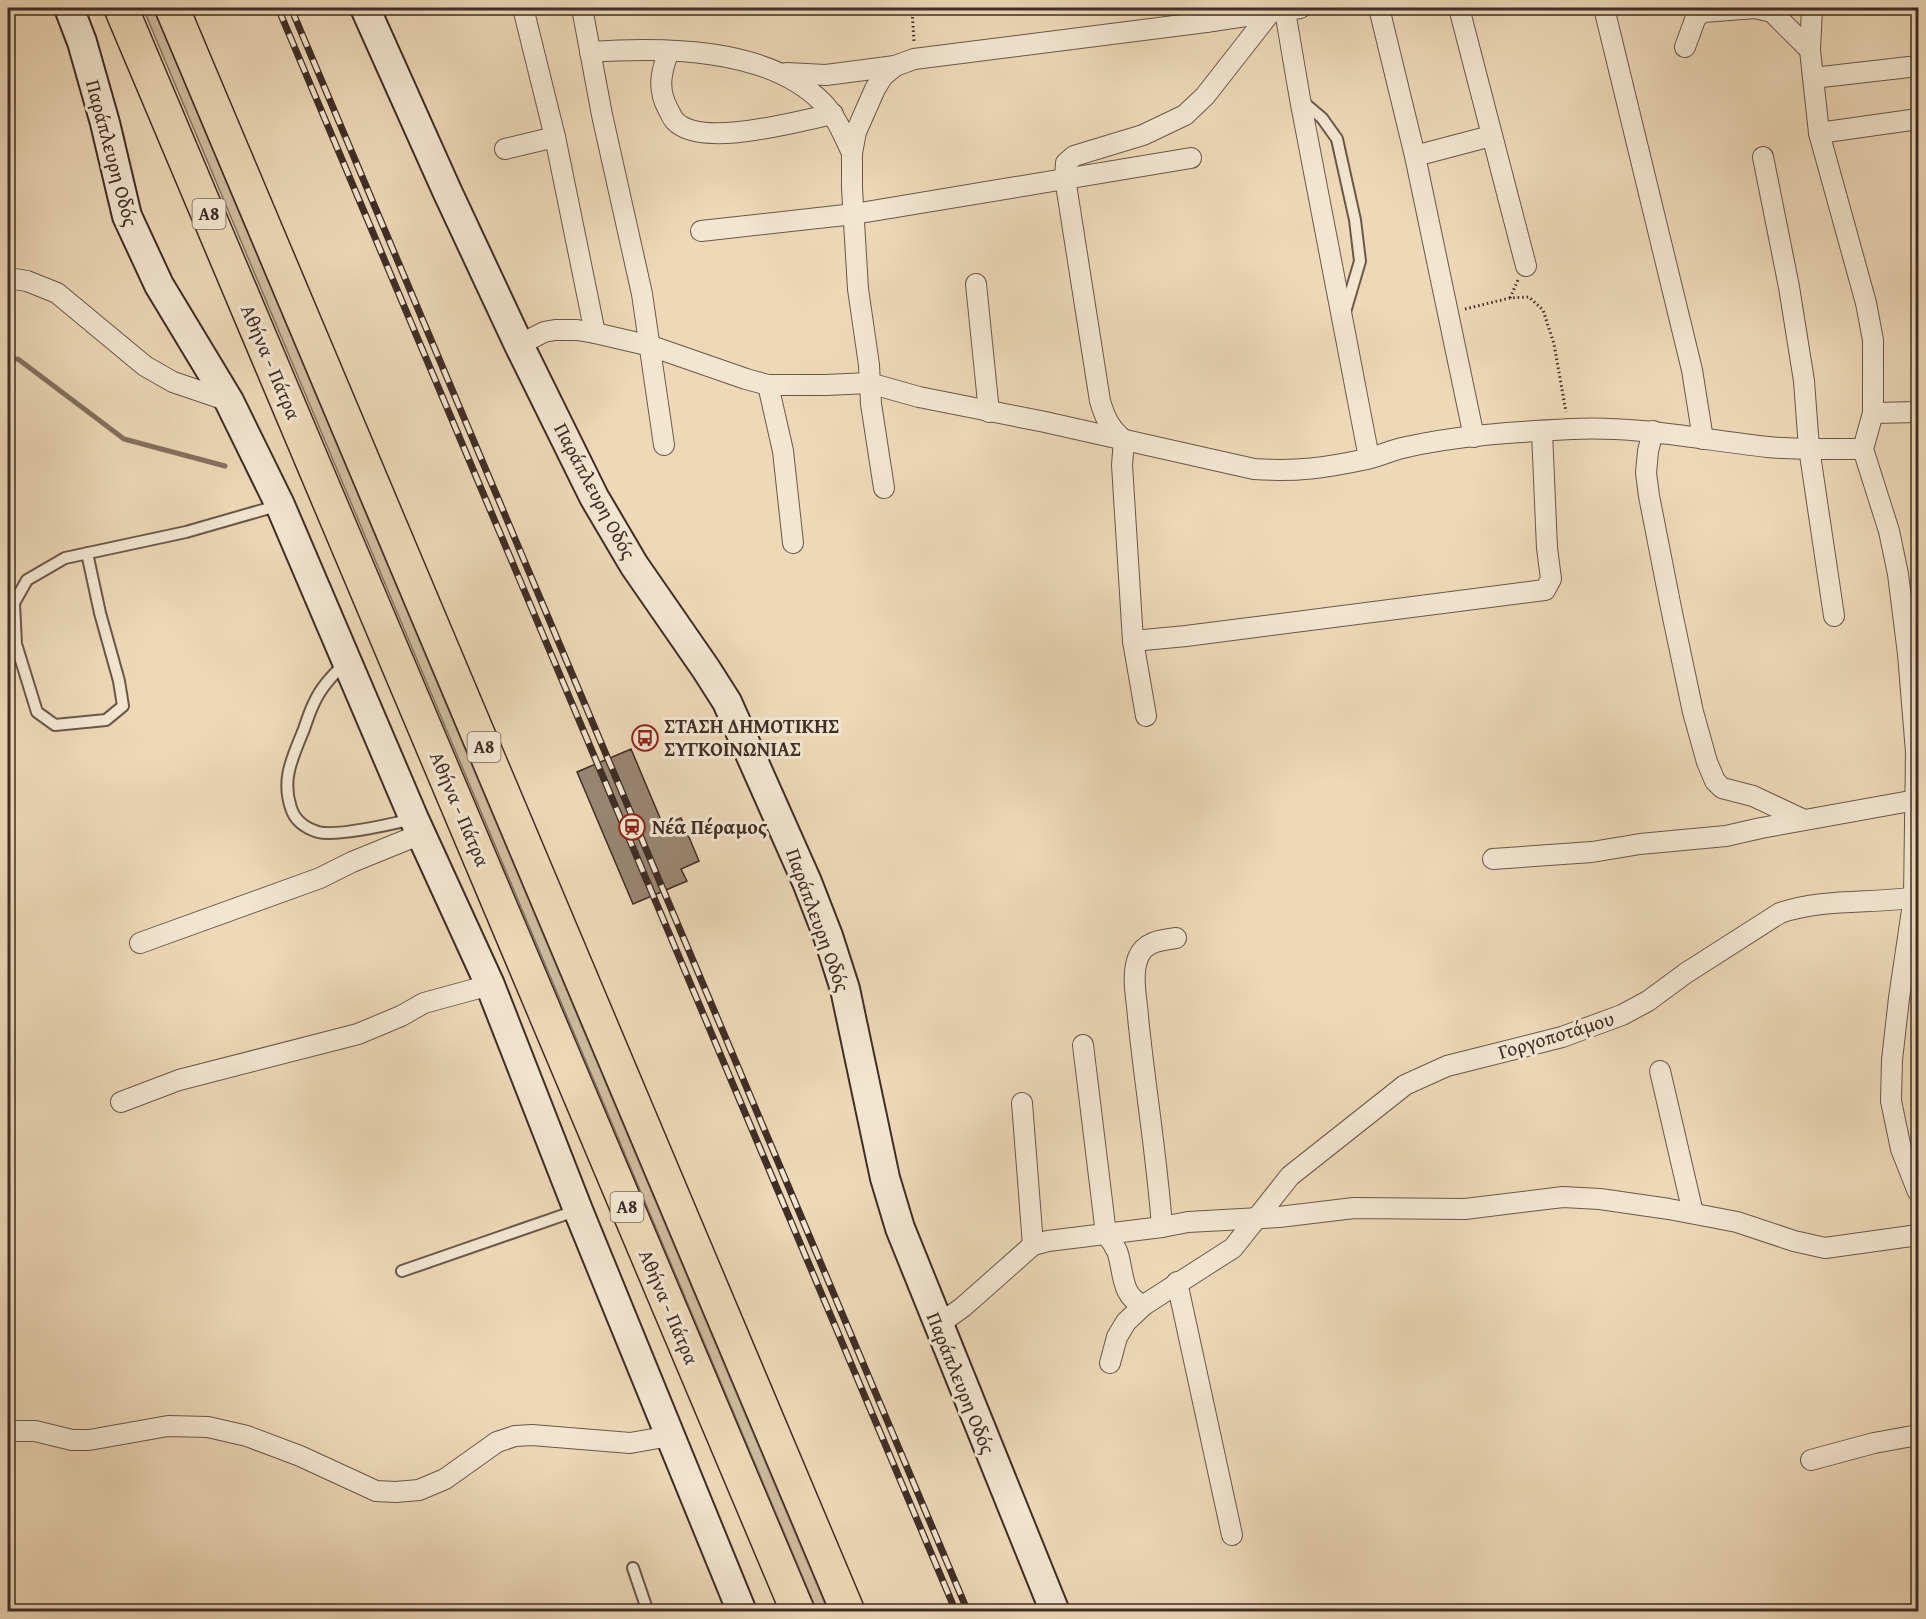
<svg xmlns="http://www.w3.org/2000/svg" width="1926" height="1619" viewBox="0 0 1926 1619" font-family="'Gentium Book Plus',serif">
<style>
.green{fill:#cfbc9f;stroke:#877462;stroke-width:1.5}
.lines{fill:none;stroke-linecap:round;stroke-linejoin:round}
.stream{stroke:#847160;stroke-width:5}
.building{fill:#998672;stroke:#3f2d26;stroke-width:1.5}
.lane-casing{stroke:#6a584a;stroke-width:14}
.street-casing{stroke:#6a584a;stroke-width:22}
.secondary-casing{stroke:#3f2d26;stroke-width:32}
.highway-casing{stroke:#3f2d26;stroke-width:36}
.path{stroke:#3f2d26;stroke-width:3;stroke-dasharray:1.5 3;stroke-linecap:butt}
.lane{stroke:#f3e6d1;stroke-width:10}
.street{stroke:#f3e6d1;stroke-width:20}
.secondary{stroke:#f3e6d1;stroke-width:28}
.highway{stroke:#edd9b8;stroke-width:33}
.rail-casing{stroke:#3f2d26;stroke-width:7}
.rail{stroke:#f3e6d1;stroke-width:4.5;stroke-dasharray:14;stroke-linecap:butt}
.labels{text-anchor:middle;stroke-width:6;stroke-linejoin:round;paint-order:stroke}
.shield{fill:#f3e6d1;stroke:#756459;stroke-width:1.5}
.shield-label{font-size:18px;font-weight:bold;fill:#3f2d26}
.street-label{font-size:20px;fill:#3f2d26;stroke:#f3e6d1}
.poi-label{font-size:20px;font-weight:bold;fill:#3f2d26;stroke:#f3e6d1;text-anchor:start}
</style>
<rect width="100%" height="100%" fill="#edd9b8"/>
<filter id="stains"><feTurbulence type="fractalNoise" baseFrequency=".00333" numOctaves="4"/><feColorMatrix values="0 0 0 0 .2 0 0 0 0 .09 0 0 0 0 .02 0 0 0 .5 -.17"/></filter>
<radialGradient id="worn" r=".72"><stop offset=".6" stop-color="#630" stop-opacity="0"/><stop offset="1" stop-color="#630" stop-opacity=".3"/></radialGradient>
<path class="green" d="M143 8H153L828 1611H817Z"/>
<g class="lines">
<path class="stream" d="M8 359H18L124 439 225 466"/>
</g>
<path class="building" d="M631 749 663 825 681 818 699 861 681 869 687 881 633 904 577 772Z"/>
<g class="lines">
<g class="lane-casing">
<g id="lane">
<path d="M1302 101 1322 118 1337 139 1355 220 1360 261 1345 312"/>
<path d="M87 553 100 613 119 681 123 706 106 720 55 725 37 712 16 644 14 603 27 580 65 558 186 532 280 505"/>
<path d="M345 663C333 675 321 687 314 703 310 711 307 720 304 729 293 757 281 778 291 808 295 821 305 828 318 832 338 837 392 824 413 819"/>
<path d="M402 1271 578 1210"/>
<path d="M633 1568 648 1612"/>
</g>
</g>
<g class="street-casing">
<g id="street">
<path d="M523 8 555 137 595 333"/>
<path d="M582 8 602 115 642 294 664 445"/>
<path d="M1204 8 1206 22 1300 8"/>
<path d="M1379 8 1415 156 1474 437"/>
<path d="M1459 8 1526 266"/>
<path d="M1604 8 1692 370 1703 439"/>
<path d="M1812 8 1810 50 1819 133 1866 303 1873 340V413L1863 449 1889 531 1898 574 1908 654 1916 752 1914 897 1899 998 1892 1060 1891 1101 1901 1149 1918 1192"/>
<path d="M1285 11 1300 99 1369 458"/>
<path d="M1685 47 1696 17 1703 12 1755 8 1772 12 1810 50"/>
<path d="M669 51C661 71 657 89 668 109 670 112 672 118 675 121 701 149 798 121 833 114"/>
<path d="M590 52C663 47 767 47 822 102 836 116 844 136 852 153"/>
<path d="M786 73 826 75 895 66"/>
<path d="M1813 78 1918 66"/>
<path d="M1819 133 1918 119"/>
<path d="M505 149 555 137"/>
<path d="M1415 156 1491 136"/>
<path d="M1763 157 1789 287 1804 381 1809 448 1834 616"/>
<path d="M701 231 854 214 1191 158"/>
<path d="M8 278 27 281 57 293 145 366 173 382 229 401"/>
<path d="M976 284 989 412"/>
<path d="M519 345 544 332 555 330H577L595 333 651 346 746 379 768 385H826L869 383 919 397 1045 422 1254 469C1297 472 1325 468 1367 459 1379 456 1390 451 1402 448 1457 435 1516 432 1573 429 1640 426 1702 440 1768 447 1799 450 1832 449 1863 449"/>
<path d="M768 385 783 451 793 543"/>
<path d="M1873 413 1918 412"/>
<path d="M1653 431 1648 451 1646 473 1649 496 1671 608 1693 712 1707 762 1715 781 1722 788 1753 796 1804 820"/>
<path d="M884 488 871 404 869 365 858 289 852 188V153L856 132 875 89 883 76 895 66 914 59 1206 22"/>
<path d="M1133 641 1186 636 1545 590 1551 579 1547 548 1542 432"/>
<path d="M1146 716 1133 641 1122 465 1124 440C1110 429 1105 418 1100 401L1065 178 1066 163 1074 156 1143 135 1185 115 1205 96 1270 13 1269 8"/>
<path d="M1493 859 1592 852 1640 844 1726 836 1761 828 1916 800"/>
<path d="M140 943 320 878 352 862 421 834"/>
<path d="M1083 1045 1106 1234C1110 1239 1114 1245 1117 1251 1124 1269 1120 1298 1144 1305"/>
<path d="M1660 1071 1693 1213"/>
<path d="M121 1102 179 1080 358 1034 401 1016 424 1003 490 985"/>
<path d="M1022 1103 1033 1245"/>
<path d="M1162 1227C1157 1157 1145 1087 1138 1017 1137 999 1131 976 1138 958 1144 942 1160 940 1176 938"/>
<path d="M1177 1282 1232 1535"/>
<path d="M938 1325 963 1307 1033 1245 1048 1241 1162 1227 1188 1222 1279 1217 1354 1208 1465 1209 1563 1197 1600 1199 1669 1209 1737 1222 1794 1241 1825 1248 1918 1235"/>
<path d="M1110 1363 1117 1337 1126 1322 1144 1305 1233 1248 1290 1176 1405 1085 1447 1066 1562 1037 1622 1015 1648 1001 1686 973 1780 913C1823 898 1873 904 1918 897"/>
<path d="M8 1431H35L72 1440H89L168 1426 208 1427 247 1436 300 1456 376 1491 396 1492 419 1490 445 1479 497 1442 515 1436 532 1435 630 1443 670 1436"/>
<path d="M1811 1460 1874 1443 1918 1435"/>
</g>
</g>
<g class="secondary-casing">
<g id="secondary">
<path d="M69 8 82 42 105 123 127 216 159 285 229 401 280 505 414 819 490 985 578 1210 742 1612"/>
<path d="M365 8 447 191 519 345 594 497 634 565 706 669 727 702 807 882 828 936 845 989 885 1178 900 1228 1055 1612"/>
</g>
</g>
<g class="highway-casing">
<g id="highway">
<path d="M121 8 798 1612"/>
<path d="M172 8 848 1612"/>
</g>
</g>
<g class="path">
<path d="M912 8 914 42"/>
<path d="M1510 298 1518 280"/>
<path d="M1465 309 1510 298 1529 297 1543 310 1554 344 1566 412"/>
</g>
<use href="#lane" class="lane"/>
<use href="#street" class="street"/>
<use href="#secondary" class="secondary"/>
<use href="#highway" class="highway"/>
<g class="rail-casing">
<g id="rail">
<path d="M278 8 956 1612"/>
<path d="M291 8 968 1612"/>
</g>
</g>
<use href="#rail" class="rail"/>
</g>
<defs>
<g id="bus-ring" transform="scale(1.35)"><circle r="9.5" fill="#f3e6d1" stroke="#8f2418" stroke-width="1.5"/><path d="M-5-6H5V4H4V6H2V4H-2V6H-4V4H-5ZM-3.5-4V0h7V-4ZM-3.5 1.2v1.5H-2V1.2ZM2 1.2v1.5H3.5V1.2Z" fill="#8f2418"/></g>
<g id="station-ring" transform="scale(1.35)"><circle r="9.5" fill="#f3e6d1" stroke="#8f2418" stroke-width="1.5"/><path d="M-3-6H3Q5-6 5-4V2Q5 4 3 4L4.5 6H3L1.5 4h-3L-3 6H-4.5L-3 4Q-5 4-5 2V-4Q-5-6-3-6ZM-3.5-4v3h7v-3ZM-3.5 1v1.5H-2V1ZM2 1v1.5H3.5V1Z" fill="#8f2418"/></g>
</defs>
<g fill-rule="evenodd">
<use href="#bus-ring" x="645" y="738"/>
<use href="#station-ring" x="632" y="827"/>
</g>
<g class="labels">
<g class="shield">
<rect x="192.5" y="199" width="33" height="30" rx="4.5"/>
<rect x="467.5" y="732" width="33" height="30" rx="4.5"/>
<rect x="610.5" y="1192" width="33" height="30" rx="4.5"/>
</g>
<g class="shield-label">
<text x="209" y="220">Α8</text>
<text x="484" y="753">Α8</text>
<text x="627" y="1213">Α8</text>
</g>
<g class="street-label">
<text transform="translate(112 153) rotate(75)" y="7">Παράπλευρη Οδός</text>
<text transform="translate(271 362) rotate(67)" y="7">Αθήνα - Πάτρα</text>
<text transform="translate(595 491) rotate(62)" y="7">Παράπλευρη Οδός</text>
<text transform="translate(460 809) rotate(67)" y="7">Αθήνα - Πάτρα</text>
<text transform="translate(818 920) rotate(70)" y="7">Παράπλευρη Οδός</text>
<text transform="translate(1556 1035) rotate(-17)" y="7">Γοργοποτάμου</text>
<text transform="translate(669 1307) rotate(67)" y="7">Αθήνα - Πάτρα</text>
<text transform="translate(961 1383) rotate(68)" y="7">Παράπλευρη Οδός</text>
</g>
<g class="poi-label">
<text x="664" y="733">ΣΤΑΣΗ ΔΗΜΟΤΙΚΗΣ<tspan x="664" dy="23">ΣΥΓΚΟΙΝΩΝΙΑΣ</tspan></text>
<text x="652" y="834">Νέα Πέραμος</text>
</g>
</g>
<rect width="1926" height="1619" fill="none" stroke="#edd9b8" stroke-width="30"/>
<rect x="9" y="9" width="1908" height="1601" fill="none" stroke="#3f2d26" stroke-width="3"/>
<rect x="15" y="15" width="1896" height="1589" fill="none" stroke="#3f2d26" stroke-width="1.5"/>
<rect width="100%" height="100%" filter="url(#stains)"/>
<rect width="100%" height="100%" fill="url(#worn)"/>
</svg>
